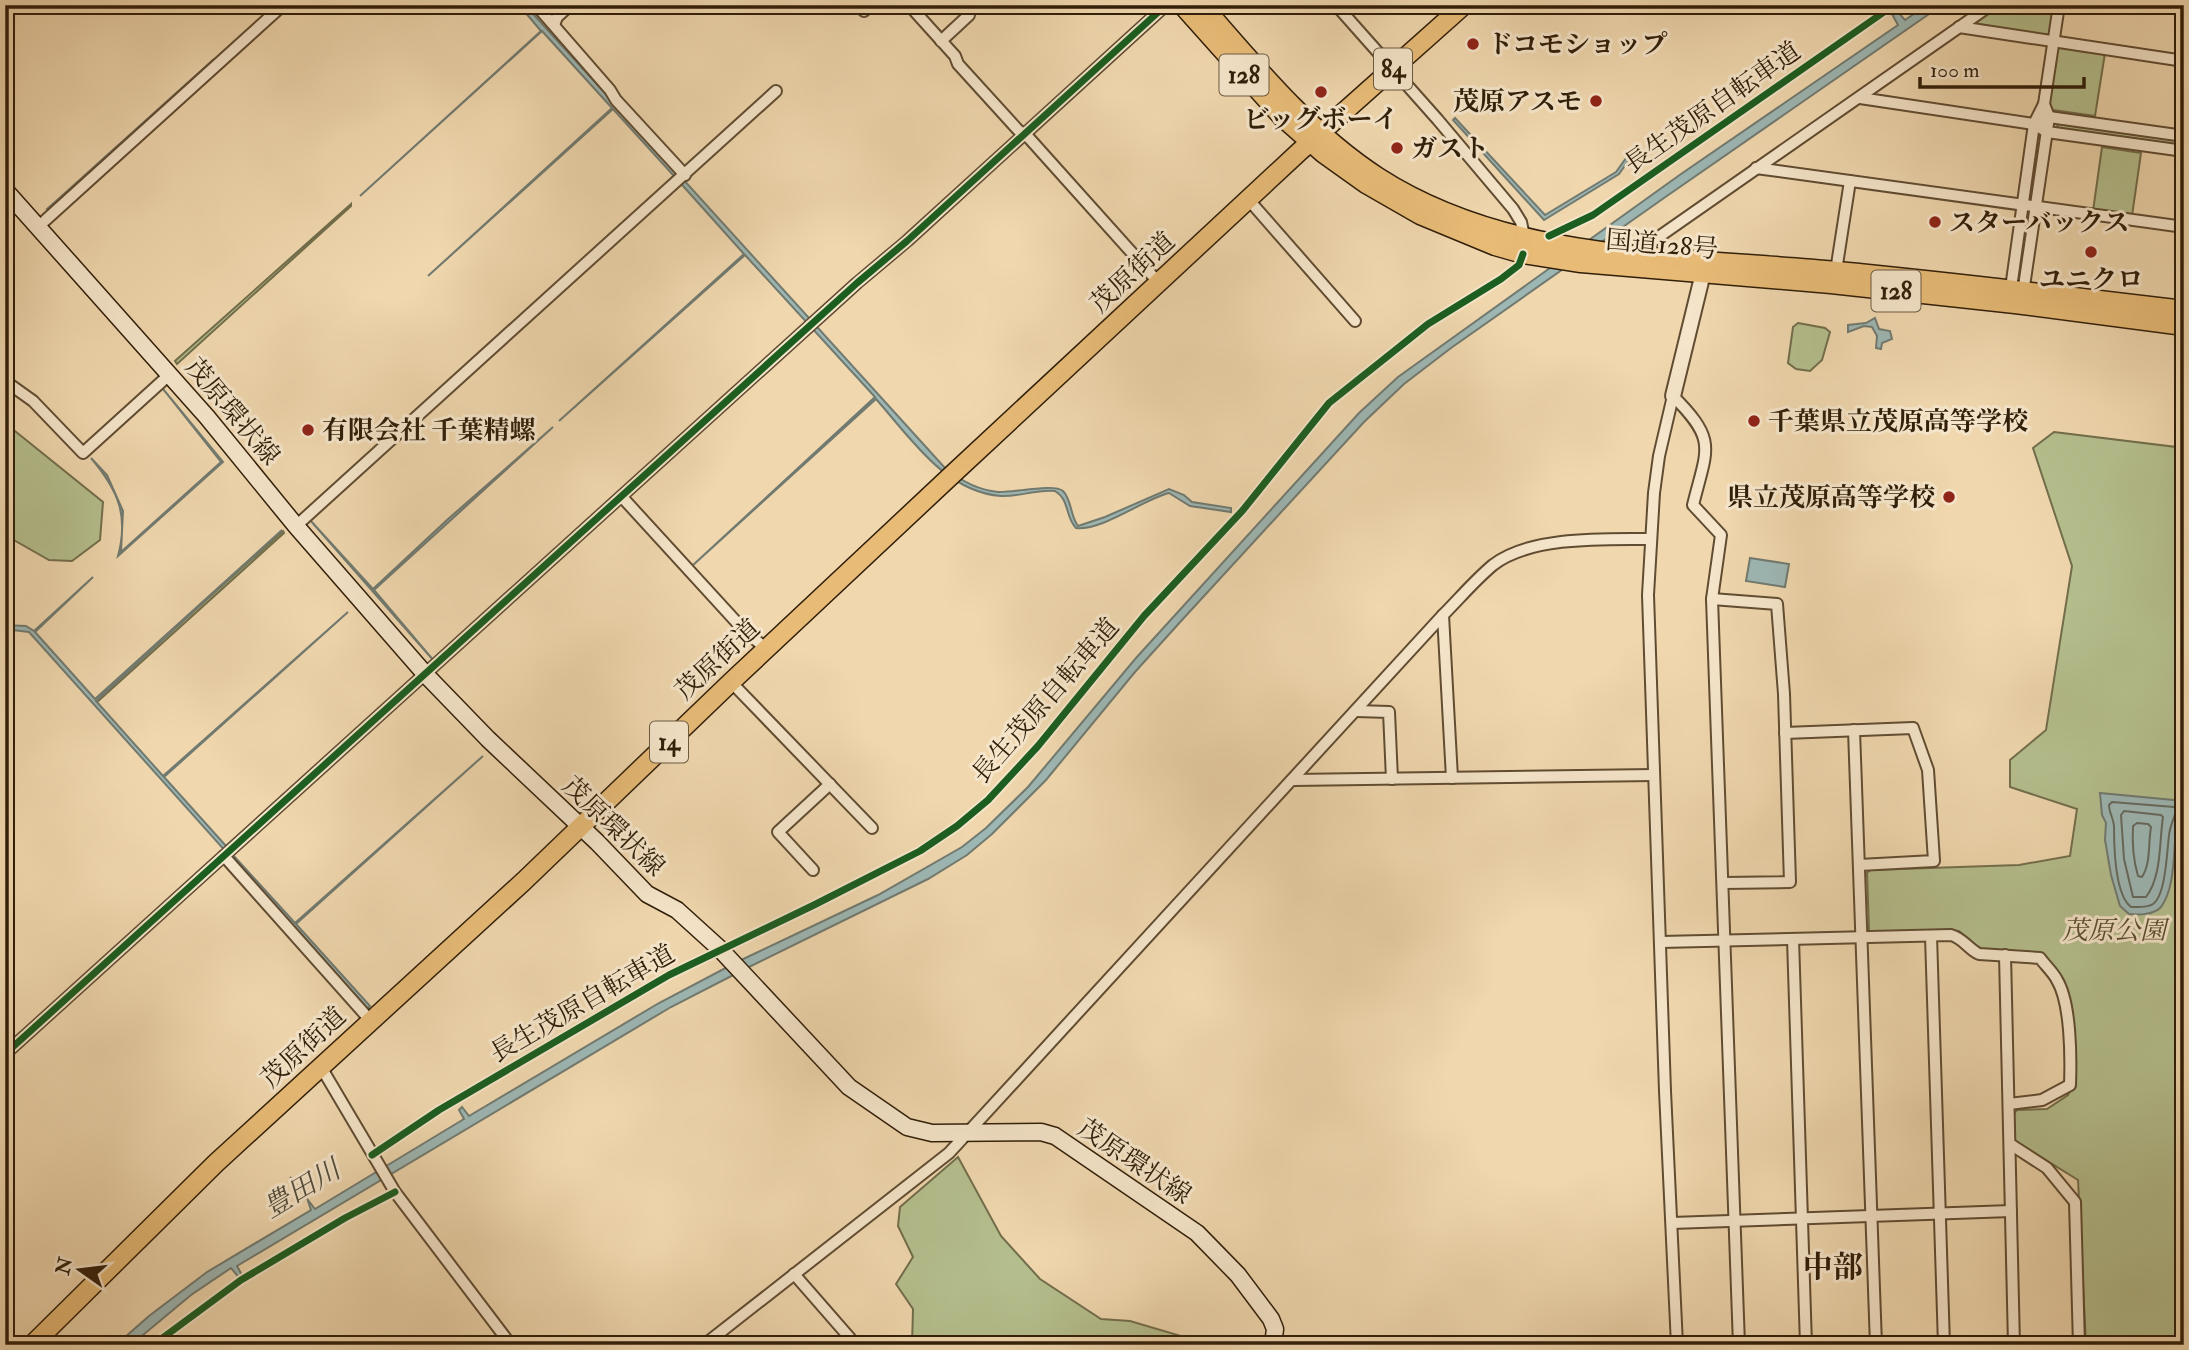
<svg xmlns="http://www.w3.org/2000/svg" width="2189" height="1350" viewBox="0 0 2189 1350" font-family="'IM FELL Double Pica','Noto Serif JP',serif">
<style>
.green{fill:#b5bf8e;stroke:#726e4c;stroke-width:2}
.water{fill:#9db7b4;stroke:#717a70;stroke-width:2}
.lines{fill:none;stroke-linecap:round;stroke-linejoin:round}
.shore{stroke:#666a5e;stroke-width:2}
.minor-casing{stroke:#604c32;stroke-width:14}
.tertiary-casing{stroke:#604c32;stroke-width:18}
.secondary-casing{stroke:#301e09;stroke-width:19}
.primary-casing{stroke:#301e09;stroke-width:21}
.trunk-casing{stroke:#301e09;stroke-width:21}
.minor{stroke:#f5e5ca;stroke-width:10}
.tertiary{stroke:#f5e5ca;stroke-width:14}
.secondary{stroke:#f5e5ca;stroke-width:16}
.primary{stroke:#e8bc77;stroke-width:18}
.trunk{stroke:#e8bc77;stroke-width:18}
.cycleway-casing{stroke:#f5e5ca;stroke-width:11}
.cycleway{stroke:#1b5e20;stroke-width:7}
.poi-dot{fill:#8f2418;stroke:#f5e5ca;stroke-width:2.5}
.labels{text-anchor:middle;stroke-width:6;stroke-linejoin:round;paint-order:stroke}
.shield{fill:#f5e5ca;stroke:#6b5a43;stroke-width:2}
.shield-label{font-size:24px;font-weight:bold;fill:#301e09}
.poi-label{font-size:26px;font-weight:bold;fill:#301e09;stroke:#f5e5ca;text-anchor:start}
.street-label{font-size:26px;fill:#301e09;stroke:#f5e5ca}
.park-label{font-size:26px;font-style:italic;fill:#584e31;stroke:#f5e5ca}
.water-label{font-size:28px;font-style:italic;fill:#514c3c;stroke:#f5e5ca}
.quarter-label{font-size:30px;font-weight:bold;fill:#301e09;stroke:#f5e5ca}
</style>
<rect width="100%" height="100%" fill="#f0d7ae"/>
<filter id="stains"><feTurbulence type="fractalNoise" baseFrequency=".00286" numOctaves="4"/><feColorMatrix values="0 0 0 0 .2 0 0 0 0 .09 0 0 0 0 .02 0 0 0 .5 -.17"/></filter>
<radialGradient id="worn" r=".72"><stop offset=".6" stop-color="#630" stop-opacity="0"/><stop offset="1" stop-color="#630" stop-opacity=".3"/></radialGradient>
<g class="green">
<path d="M1998 5H2055L2051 32 2044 38 1975 27 1974 22Z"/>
<path d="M2060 47 2105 53 2095 116 2053 110 2048 103 2056 51Z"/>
<path d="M2057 123 2184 140V147L2058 129Z"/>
<path d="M2102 147 2141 153 2132 216 2093 211Z"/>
<path d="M351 204V206L177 364 175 361Z"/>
<path d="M1798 323 1825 328 1830 332 1822 360 1810 371 1796 369 1788 363 1793 327Z"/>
<path d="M5 423 103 502 100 540 72 561 49 560 5 535Z"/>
<path d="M2054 432 2184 448V1345H2086L2078 1180 2015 1141 2014 1114 2017 1110 2047 1109 2068 1095 2075 1078 2074 1038 2047 962 1983 951 1959 931 1872 933 1869 930 1867 873 1870 870 2019 865 2070 856 2077 809 2010 787V760L2046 730 2072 566 2033 448Z"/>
<path d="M283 531 284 533 97 702 95 700Z"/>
<path d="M958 1157 1001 1236 1040 1279 1101 1319 1130 1321 1181 1336 1185 1345H912L913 1309 896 1284 913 1257 898 1226 900 1207Z"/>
</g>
<g class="water">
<path d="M519 5H525L945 468C961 481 977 490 998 492 1013 493 1054 483 1063 491 1072 500 1070 516 1078 526L1105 517 1169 489 1184 495 1192 502 1231 508V512L1190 506 1169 493C1142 500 1102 531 1076 528 1065 517 1070 500 1055 491 1037 489 1019 497 1001 496 945 492 910 437 876 399L692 566 875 397 745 255 559 421 744 254 675 177 490 343 674 176 613 109 428 276 612 108 542 31 360 196 541 31Z"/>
<path d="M1927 5H1942L1664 198 1451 348 1404 384 1364 422 1182 620 1135 672 1046 780 992 834 967 855 928 879 745 969 671 1007 237 1266 243 1277 240 1279 231 1268 191 1295 131 1345H116L149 1316 207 1272 311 1210 307 1198 290 1177 315 1209 464 1119 459 1110 462 1107 469 1116 659 1003 737 962 878 895 962 847 986 828 1028 787 1136 658 1359 413 1398 377 1681 174 1898 25 1892 14 1897 11 1905 20Z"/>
<path d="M214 59 48 210 47 209 55 202Z"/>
<path d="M1455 118 1545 215 1616 172 1629 154 1631 157 1619 174 1544 220 1453 120Z"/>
<path d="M1875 318 1879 329 1890 331 1892 339 1882 343 1881 349 1876 348 1877 336 1872 327 1864 326 1848 332V325L1866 323Z"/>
<path d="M163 389 223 462 118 556C129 515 118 490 91 458L107 475 123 511 121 552 221 462Z"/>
<path d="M553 427 374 590 434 661 310 520 373 589 447 520Z"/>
<path d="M282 530 96 701 163 776 348 612 164 777 226 846 410 681 232 854 295 923 483 756 296 924 370 1006 367 1009 29 632 5 629V625L26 626 34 631 93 577 35 632 95 699Z"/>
<path d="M1750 558 1789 564 1785 587 1746 581Z"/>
<path d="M2100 793 2184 801C2184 812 2178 822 2176 833 2173 855 2175 888 2161 907 2154 915 2138 915 2129 914L2120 906 2111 875 2105 840 2106 823 2102 815Z"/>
</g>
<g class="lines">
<g class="shore">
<path d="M2112 802 2174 807 2177 809C2174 818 2170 826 2169 835 2167 850 2166 895 2153 904 2147 908 2137 907 2131 907 2115 895 2114 846 2114 827 2114 819 2109 813 2109 805Z"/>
<path d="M2124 811 2161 815 2163 817C2159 843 2162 876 2146 897H2133L2124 859 2121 815Z"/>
<path d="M2137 823 2148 824 2151 827C2148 844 2151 863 2142 877L2138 876C2133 859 2132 843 2133 826Z"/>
</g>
<g class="minor-casing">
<g id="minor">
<path d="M536 5 610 90 616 100 685 175"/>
<path d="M909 5 955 56 958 64 1018 130 1029 138 1159 283"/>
<path d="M1336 5 1438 120 1513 209 1521 222 1524 236"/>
<path d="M864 11 870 5"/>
<path d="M554 25 557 17 570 5"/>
<path d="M1959 27 2184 61"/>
<path d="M941 41 969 15 960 5"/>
<path d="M1860 98 2034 124 2047 132 2184 151"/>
<path d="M2043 120 2049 117 2184 136"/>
<path d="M1756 168 2184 227"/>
<path d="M1248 199 1355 321"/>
<path d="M39 226 283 5"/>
<path d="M1636 256 1650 243 1991 5"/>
<path d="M1836 271 1850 181"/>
<path d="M2023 293 2049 117 2044 104"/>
<path d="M2012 294V281L2034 124 2044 104 2059 5"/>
<path d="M5 381 33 401 83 453 169 375"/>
<path d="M1673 396C1718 441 1707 448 1693 505L1721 535 1712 599 1739 1345"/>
<path d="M1673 396 1659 456 1654 493 1648 595 1665 1091 1677 1345"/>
<path d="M622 497 741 627 766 649"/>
<path d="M296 526 776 91"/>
<path d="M1712 599 1777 604 1784 694 1790 882 1723 883"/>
<path d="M1443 615 1452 778"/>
<path d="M731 682 872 828"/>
<path d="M1356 711 1389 712 1392 779"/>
<path d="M1854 730 1876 1345"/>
<path d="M1785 733 1913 728 1928 770 1934 861 1859 865"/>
<path d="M1293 780 1654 775"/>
<path d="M224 856 370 1020"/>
<path d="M813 870 778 832 830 784"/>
<path d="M1931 936 1944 1345"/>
<path d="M1793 939 1806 1345"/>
<path d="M1661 942 1951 935C1963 938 1968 949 1979 954L2040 958C2045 965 2053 972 2057 980 2071 1003 2071 1058 2070 1085L2042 1100 2009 1104"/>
<path d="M2005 955 2014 1345"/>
<path d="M5 1054 857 283 907 241 1166 5"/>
<path d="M321 1067 395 1192 511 1345"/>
<path d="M2010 1144 2047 1168 2075 1202 2079 1345"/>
<path d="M1672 1223 2011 1211"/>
<path d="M794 1274 856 1345"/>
<path d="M704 1345 949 1153 1443 615C1459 599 1475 580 1493 565 1530 536 1605 539 1650 539"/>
</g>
</g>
<g class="tertiary-casing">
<path id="tertiary" d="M1673 396 1705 265"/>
</g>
<g class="secondary-casing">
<path id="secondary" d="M5 190 207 417 296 526 426 675 488 739 597 842 647 894 677 910 720 949 849 1087 907 1127 932 1133 1041 1132 1055 1136 1197 1233 1238 1275 1271 1319 1275 1329 1273 1345"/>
</g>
<g class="primary-casing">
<path id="primary" d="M32 1345 216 1163 524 881 731 682 956 471 1299 152 1464 5"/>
</g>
<g class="trunk-casing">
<g id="trunk">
<path d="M1182 5 1282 117 1324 154 1366 184 1420 215 1495 246 1523 254 1581 263 1831 284 2015 304 2184 326"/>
<path d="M1202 5C1256 67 1309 132 1378 177 1513 264 1684 256 1837 271 1953 282 2068 296 2184 310"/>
</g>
</g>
<use href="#minor" class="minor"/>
<use href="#tertiary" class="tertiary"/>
<use href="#secondary" class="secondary"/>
<use href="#primary" class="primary"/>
<use href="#trunk" class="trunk"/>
<g class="cycleway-casing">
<g id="cycleway">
<path d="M1549 236 1593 215 1894 5"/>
<path d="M5 1054 857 283 907 241 1166 5"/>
<path d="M372 1155 439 1110 669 975 814 905 920 851 957 826 988 800 1038 746 1144 616 1243 510 1329 403 1428 324 1501 279 1519 265 1523 254"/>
<path d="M153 1345 241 1280 345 1218 395 1192"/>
</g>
</g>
<use href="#cycleway" class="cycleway"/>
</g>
<g class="poi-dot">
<circle cx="1473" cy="44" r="7"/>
<circle cx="1321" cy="92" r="7"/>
<circle cx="1596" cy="101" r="7"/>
<circle cx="1397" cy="148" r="7"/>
<circle cx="1935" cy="222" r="7"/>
<circle cx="2091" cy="252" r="7"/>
<circle cx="1754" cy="421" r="7"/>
<circle cx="308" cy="430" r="7"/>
<circle cx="1949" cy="497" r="7"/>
</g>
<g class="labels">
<g class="shield">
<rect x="1374" y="48.5" width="38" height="41" rx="5"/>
<rect x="1219.5" y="54.5" width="49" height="41" rx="5"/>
<rect x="1871.5" y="270.5" width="49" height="41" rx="5"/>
<rect x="650" y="721.5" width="38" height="41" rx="5"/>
</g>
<g class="shield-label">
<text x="1393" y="77">84</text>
<text x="1244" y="83">128</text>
<text x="1896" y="299">128</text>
<text x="669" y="750">14</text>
</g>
<g class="poi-label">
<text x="1487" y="53">ドコモショップ</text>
<text x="1582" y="110" text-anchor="end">茂原アスモ</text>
<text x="1321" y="128" text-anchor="middle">ビッグボーイ</text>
<text x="1411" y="157">ガスト</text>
<text x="1949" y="231">スターバックス</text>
<text x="2091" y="288" text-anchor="middle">ユニクロ</text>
<text x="1768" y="430">千葉県立茂原高等学校</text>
<text x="322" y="439">有限会社 千葉精螺</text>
<text x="1935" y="506" text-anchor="end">県立茂原高等学校</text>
</g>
<g class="street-label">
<text transform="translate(1712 107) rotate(-35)" y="9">長生茂原自転車道</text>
<text transform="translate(1662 244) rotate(5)" y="9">国道128号</text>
<text transform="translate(1132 272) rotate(-43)" y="9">茂原街道</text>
<text transform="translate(233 411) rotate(50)" y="9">茂原環状線</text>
<text transform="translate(717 659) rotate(-43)" y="9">茂原街道</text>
<text transform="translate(1045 700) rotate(-49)" y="9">長生茂原自転車道</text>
<text transform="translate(614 826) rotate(44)" y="9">茂原環状線</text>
<text transform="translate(582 1003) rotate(-30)" y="9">長生茂原自転車道</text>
<text transform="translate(303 1047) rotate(-43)" y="9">茂原街道</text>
<text transform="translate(1135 1161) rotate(34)" y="9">茂原環状線</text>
</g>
<g class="park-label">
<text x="2114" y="939">茂原公園</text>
</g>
<g class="water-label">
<text transform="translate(301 1188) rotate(-31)" y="10">豊田川</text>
</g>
<g class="quarter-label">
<text x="1833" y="1277">中部</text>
</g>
</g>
<rect width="2189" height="1350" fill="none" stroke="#f0d7ae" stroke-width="28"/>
<rect x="7" y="7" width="2175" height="1336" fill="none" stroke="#301e09" stroke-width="3.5"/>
<rect x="14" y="14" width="2161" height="1322" fill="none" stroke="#301e09" stroke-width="2"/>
<g transform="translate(80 1270) rotate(284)" stroke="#f5e5ca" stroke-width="5" paint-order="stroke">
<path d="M0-5L12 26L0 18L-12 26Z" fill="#301e09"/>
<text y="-10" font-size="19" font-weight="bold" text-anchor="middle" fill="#301e09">N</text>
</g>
<path d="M1920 77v10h164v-10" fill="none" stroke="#301e09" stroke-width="3.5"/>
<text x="1930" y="77" font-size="21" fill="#301e09" stroke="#f5e5ca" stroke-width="5" paint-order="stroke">100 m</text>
<rect width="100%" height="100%" filter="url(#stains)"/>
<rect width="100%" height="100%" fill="url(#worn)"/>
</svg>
